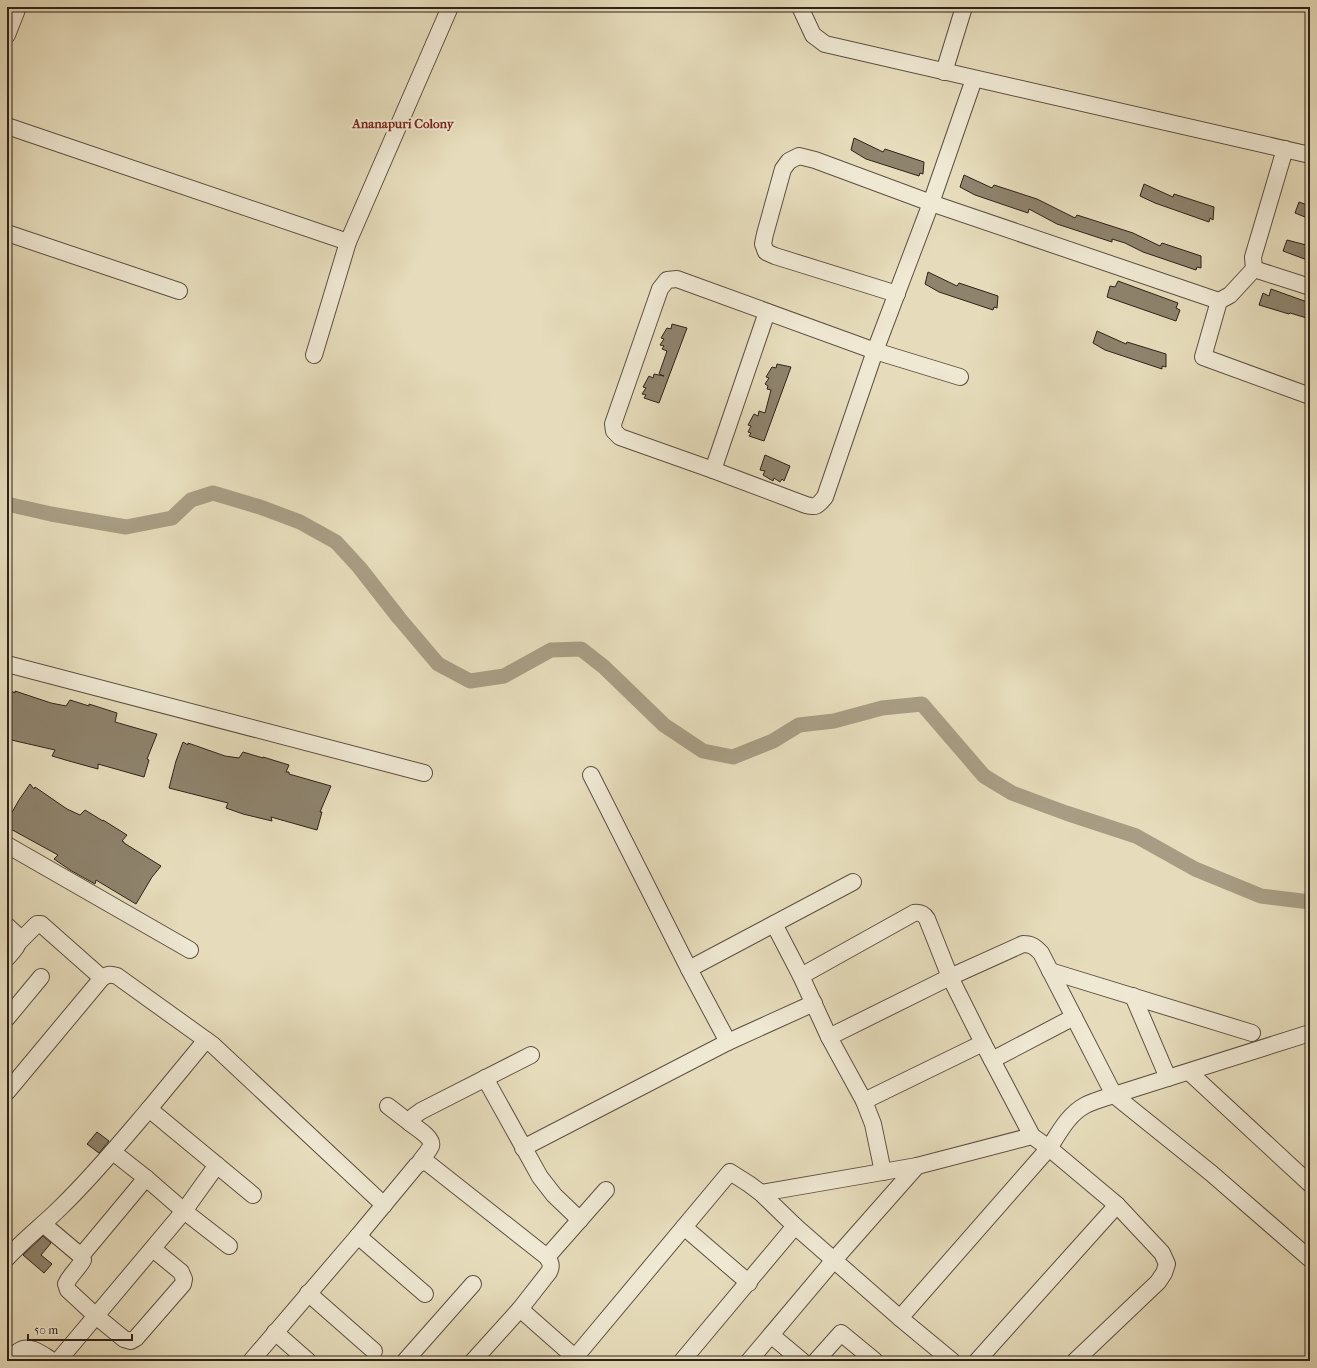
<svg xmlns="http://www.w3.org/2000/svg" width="1317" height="1368" viewBox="0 0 1317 1368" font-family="'IM FELL French Canon',serif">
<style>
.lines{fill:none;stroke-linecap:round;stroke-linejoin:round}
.canal{stroke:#a89d84;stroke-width:15}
.building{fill:#8e836d;stroke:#2f2219}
.street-casing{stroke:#5d5042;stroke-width:18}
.street{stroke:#efe8d3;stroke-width:16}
.labels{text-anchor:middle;stroke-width:4;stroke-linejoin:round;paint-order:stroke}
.quarter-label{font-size:13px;font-weight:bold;fill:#7a1f14;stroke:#efe8d3}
</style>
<rect width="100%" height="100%" fill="#e6dcbb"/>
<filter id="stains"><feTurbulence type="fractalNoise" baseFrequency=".005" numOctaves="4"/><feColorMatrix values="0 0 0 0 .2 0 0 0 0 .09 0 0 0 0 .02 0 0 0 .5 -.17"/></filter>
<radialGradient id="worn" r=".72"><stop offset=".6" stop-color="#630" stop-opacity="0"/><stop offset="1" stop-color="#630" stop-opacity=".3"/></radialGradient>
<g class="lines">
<path class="canal" d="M7 504 51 514 126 527 172 518 191 500 213 493 260 507 300 522 336 542 359 567 399 618 438 664 470 681 504 676 551 650 581 649 604 667 664 725 703 751 733 757 773 741 799 725 834 721 882 708 922 704 984 776 1012 793 1066 813 1136 836 1195 869 1261 896 1310 902"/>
</g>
<g class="building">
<path d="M854 138 883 152 885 149 924 162 923 174 920 173 919 176 866 159 851 150Z"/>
<path d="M964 175 992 188 994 185 1037 199 1075 218 1077 215 1133 233 1160 246 1162 243 1201 256V268L1197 267 1196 270 1143 252 1125 243 1112 239V242L1057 224 1029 209 1028 213 975 195 960 187Z"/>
<path d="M1144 184 1173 197 1174 194 1214 207 1213 220 1210 218 1209 222 1155 203 1140 196Z"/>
<path d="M1299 202 1310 206V219L1295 213Z"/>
<path d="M1287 240 1310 246V261L1283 251Z"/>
<path d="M928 272 957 286 959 283 998 296 997 308 994 307 993 310 939 292 925 284Z"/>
<path d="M1118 281 1178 303 1176 308 1180 310 1176 321 1107 297 1110 286 1115 287Z"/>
<path d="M1271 289 1310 303V319L1290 313 1289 314 1259 305 1263 293 1269 296Z"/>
<path d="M672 324 687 328 659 403 644 398 646 395 642 394 646 388 643 387 649 376 653 378 654 374 664 376 659 374 667 351 662 349 664 346 660 345 664 339 661 338 667 328 671 329Z"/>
<path d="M1097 331 1126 344 1127 342 1166 354V367L1162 366V369L1105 350 1093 343Z"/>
<path d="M777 364 791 367 764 441 749 436 751 433 748 432 751 426 748 425 754 414 758 416 759 411 765 413 771 390 767 389 768 386 765 384 769 378 766 377 772 367 776 368Z"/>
<path d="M765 455 790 466 784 481 782 479 780 482 774 478 773 481 763 475 765 471 760 470Z"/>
<path d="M7 689 15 693V691L51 703 66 706 70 700 89 706V704L117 713 115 722 157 734 147 759 149 760 144 777 98 764V769L69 761 52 756 55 750 7 739Z"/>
<path d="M183 742 188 745V743L225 756 239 758 243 752 263 758V757L289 765 286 772H289V774L331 786 320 812H322L317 830 271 817 272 821 243 814 226 808 228 803 169 788 176 761Z"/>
<path d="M30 784 34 789 35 787 67 809 80 815 85 810 103 821V820L127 835 122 841 124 842V843L161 866 152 877 136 904 96 880 95 884 70 870 54 859 58 855 7 827V821L19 800Z"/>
<path d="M97 1132 109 1141 99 1153 87 1144Z"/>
<path d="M43 1236 51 1243 41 1255 52 1264 44 1273 23 1255Z"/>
</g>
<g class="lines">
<g class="street-casing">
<g id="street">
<path d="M800 7 813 35 825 44 1310 155"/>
<path d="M7 35 18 7"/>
<path d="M944 72 964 7"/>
<path d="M7 126 348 242"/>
<path d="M1285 149 1253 257 1254 269 1230 295 1219 301 1203 357 1310 396"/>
<path d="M7 233 179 291"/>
<path d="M1254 269 1310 287"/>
<path d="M897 294 775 256 766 252 763 244 765 234 783 169 789 161 799 156 815 160 931 203 1219 301"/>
<path d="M314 355 348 242 450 7"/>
<path d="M960 377 875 351 677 279 667 280 660 289 613 424 614 431 620 437 713 470 806 505C817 508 818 505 825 497L875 351 931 203 974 79"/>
<path d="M713 470 767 312"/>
<path d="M7 664 424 773"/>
<path d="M591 775 689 969 728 1042"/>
<path d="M7 845 190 950"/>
<path d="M774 924 801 976"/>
<path d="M7 926 19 937C19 946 13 951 7 958"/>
<path d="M19 942 37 924H41L102 978"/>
<path d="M689 969 853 882"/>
<path d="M1050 971 1252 1033"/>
<path d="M1133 996 1168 1078"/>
<path d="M7 1018 41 977"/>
<path d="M829 1037 801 976 914 913C921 912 924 914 927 919L950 977 983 1043 1032 1136"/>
<path d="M992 1060 1074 1017"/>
<path d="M1189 1072 1310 1184"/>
<path d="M485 1078 540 1177 554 1195 580 1220"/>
<path d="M7 1092 102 978C108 974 111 974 117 976L213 1045 384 1205"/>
<path d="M864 1101 983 1043"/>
<path d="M388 1106 410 1123"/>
<path d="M149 1109 206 1040"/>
<path d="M523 1148 728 1042 814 1003"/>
<path d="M420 1162C423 1157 429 1151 431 1146 434 1138 415 1127 410 1123L414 1116 421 1111 531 1055"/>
<path d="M217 1165 184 1211 229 1246"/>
<path d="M883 1172 873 1124 864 1101 829 1037 950 977 1023 944C1032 944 1035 947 1041 953L1114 1095 1211 1173 1310 1259"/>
<path d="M761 1193 917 1166 1032 1136 1049 1148 1117 1205 1162 1253 1167 1264 1164 1273 1158 1282 1075 1361"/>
<path d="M43 1224 81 1256 83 1260C78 1269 70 1275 66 1284L68 1290 96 1316 124 1339 131 1341 136 1338 183 1284 184 1279 181 1272 153 1249"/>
<path d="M684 1227 749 1283"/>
<path d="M358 1236 416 1166C421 1162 423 1161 429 1164L547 1257C551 1263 552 1266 549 1272L520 1309 473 1361"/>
<path d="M81 1256 146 1178"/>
<path d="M547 1257 606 1190"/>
<path d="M7 1258C24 1239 43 1225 61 1207 93 1176 121 1142 149 1109L253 1195"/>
<path d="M308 1293 374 1351"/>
<path d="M520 1309 579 1361"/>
<path d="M900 1318 1049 1148C1059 1133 1068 1115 1084 1106 1093 1101 1105 1098 1114 1095L1310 1033"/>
<path d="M275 1332 308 1361"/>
<path d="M771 1335 802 1361"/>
<path d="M11 1361C13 1358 16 1353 19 1351 30 1343 44 1356 53 1361"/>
<path d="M58 1361 184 1211 146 1178 113 1152"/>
<path d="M251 1361 358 1236 425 1294"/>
<path d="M405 1361 473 1284"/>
<path d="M572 1361 730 1172 749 1184 761 1193 795 1226 900 1318 952 1361"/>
<path d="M682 1361 795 1226"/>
<path d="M749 1361 834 1260 917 1166"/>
<path d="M816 1361 841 1333 875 1361"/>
<path d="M977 1361 1117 1205"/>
</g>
</g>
<use href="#street" class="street"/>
</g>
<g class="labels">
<g class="quarter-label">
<text x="403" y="128">Ananapuri Colony</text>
</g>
</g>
<rect width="1317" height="1368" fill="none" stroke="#e6dcbb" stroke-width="24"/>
<rect x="8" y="8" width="1301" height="1352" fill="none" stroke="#2f2219" stroke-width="2"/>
<rect x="12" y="12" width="1293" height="1344" fill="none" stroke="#2f2219"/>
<path d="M28 1334v6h104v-6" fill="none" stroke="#2f2219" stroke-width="2"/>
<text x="34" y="1334" font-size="12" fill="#2f2219" stroke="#efe8d3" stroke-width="3" paint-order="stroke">50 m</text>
<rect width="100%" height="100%" filter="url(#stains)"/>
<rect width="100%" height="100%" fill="url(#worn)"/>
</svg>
